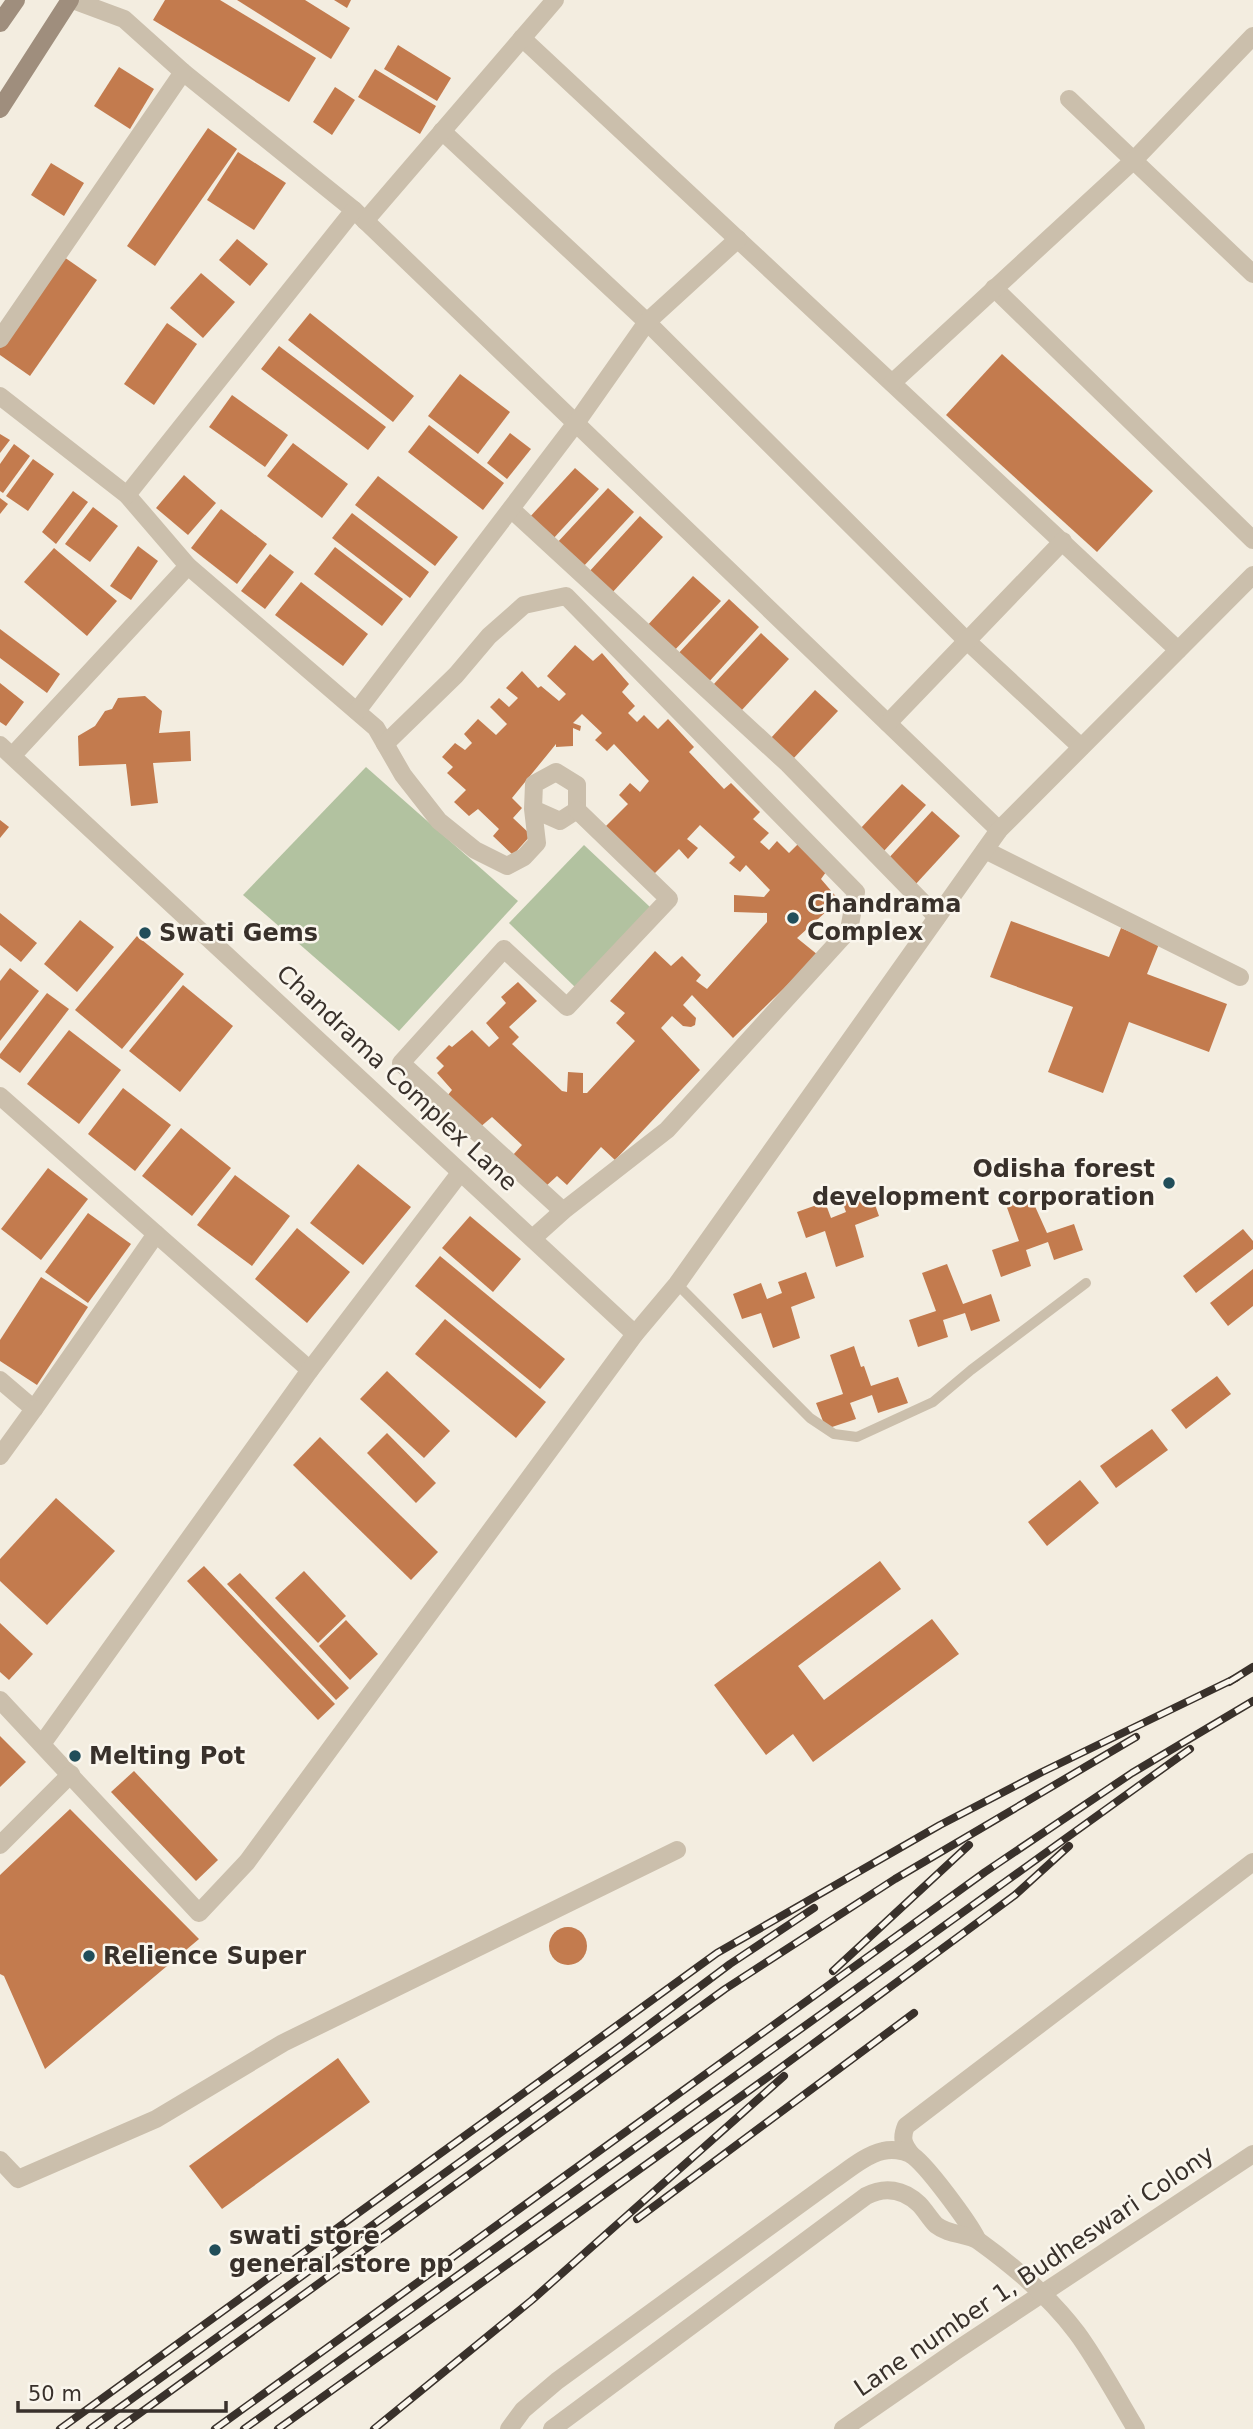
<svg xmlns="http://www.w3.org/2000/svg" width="1253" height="2429" viewBox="0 0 1253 2429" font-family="'DejaVu Sans',sans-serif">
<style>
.green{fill:#b2c2a0}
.building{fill:#c37b4e}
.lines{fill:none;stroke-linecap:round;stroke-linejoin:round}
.service{stroke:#cbbfac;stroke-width:10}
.minor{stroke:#cbbfac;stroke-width:18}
.tertiary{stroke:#cbbfac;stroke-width:18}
.secondary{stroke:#9f8e7d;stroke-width:18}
.rail-casing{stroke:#39312b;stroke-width:8}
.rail{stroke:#faf6ed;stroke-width:5;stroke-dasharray:16;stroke-linecap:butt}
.poi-dot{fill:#214e5a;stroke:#faf6ed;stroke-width:2.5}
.labels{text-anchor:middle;stroke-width:5;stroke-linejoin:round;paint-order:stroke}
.poi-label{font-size:24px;font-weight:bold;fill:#39312b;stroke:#faf6ed;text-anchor:start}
.street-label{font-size:24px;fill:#39312b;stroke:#faf6ed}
</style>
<rect width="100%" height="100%" fill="#f3ede0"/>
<g class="green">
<path d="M366 767 518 901 399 1031 243 895Z"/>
<path d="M584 845 650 907 576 988 509 923Z"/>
</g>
<g class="building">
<path d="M165 0H220L316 58 289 102 153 20Z"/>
<path d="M237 0H305L350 28 331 59Z"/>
<path d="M334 0H351L347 8Z"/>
<path d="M398 45 451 78 437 101 384 69Z"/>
<path d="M119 67 154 89 130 129 94 106Z"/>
<path d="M375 69 436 106 420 134 358 97Z"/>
<path d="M335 87 355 100 332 135 313 122Z"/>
<path d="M208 128 237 149 155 266 127 246Z"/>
<path d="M238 152 286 183 254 230 207 200Z"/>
<path d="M51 163 84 183 64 216 31 195Z"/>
<path d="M237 239 268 264 250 286 219 260Z"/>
<path d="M64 257 97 280 30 376 0 355V348Z"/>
<path d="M201 273 235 302 203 338 170 308Z"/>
<path d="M310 313 414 396 393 422 288 340Z"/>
<path d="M167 323 197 344 154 405 124 384Z"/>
<path d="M279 346 386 427 368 450 261 369Z"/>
<path d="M1002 354 1153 491 1097 552 946 415Z"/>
<path d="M460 374 510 412 478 454 428 416Z"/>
<path d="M232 395 288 435 265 467 209 427Z"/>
<path d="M429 425 504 483 483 510 408 452Z"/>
<path d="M510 433 531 449 507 479 487 463Z"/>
<path d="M0 434 10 440 0 453Z"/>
<path d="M293 443 348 484 322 518 267 476Z"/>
<path d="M14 444 30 456 3 493 0 491V464Z"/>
<path d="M33 459 54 474 28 511 6 496Z"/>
<path d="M575 468 599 489 552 540 528 519Z"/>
<path d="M184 475 216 503 188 535 156 508Z"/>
<path d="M378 476 458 537 435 566 355 505Z"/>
<path d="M608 488 634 512 582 568 556 544Z"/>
<path d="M73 491 88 502 56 544 42 532Z"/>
<path d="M0 498 8 504 0 514Z"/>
<path d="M93 507 118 526 90 562 65 544Z"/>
<path d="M221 509 267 544 237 584 191 548Z"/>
<path d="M352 513 429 572 410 598 332 538Z"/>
<path d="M640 516 663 537 611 594 588 573Z"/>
<path d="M138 546 158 561 131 600 110 586Z"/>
<path d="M335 547 403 599 382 626 314 574Z"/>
<path d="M54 548 117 601 87 636 24 582Z"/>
<path d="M270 554 294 572 265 609 241 591Z"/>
<path d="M693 576 721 601 672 653 645 628Z"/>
<path d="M301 582 368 634 343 666 275 615Z"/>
<path d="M729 599 759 627 706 685 676 656Z"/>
<path d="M0 629 60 674 47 693 0 658Z"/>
<path d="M761 633 789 659 741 711 713 685Z"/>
<path d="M575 645 593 661 602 653 629 684 622 692 635 706 628 713 637 722 644 715 658 729 668 719 694 747 689 752 724 789 731 783 760 812 753 819 769 833 760 842 769 850 777 841 789 853 798 844 826 872 821 879 839 900 797 938 818 955 733 1038 692 995 683 1005 696 1018 695 1025 691 1027 683 1026 672 1016 661 1028 700 1070 615 1160 601 1147 567 1185 557 1176 545 1187 513 1155 522 1145 492 1117 479 1128 447 1096 452 1090 437 1073 444 1066 436 1058 449 1045 452 1047 472 1030 489 1047 499 1038 486 1023 506 1003 501 997 518 982 537 1001 509 1027 519 1037 512 1044 562 1091 567 1092 568 1072 583 1073V1093H587L635 1041 616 1023 625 1013 610 1001 655 951 671 966 682 956 701 975 696 981 707 989 767 922V913L734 912V895L764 897 770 890 746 865 740 872 729 863 735 857 700 825 687 839 698 848 688 859 679 849 652 876 604 828 628 804 619 795 630 783 640 792 649 781 614 744 607 751 595 740 602 733 582 714 573 723 581 726 580 731 573 728V746L556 747V744L512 798 522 808 513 818 531 835 513 855 493 836 499 829 478 809 469 816 454 802 466 790 447 773 453 767 442 757 455 743 465 750 472 743 464 734 478 719 496 735 507 724 490 707 499 698 509 707 518 698 506 688 522 671 538 688 541 686 559 701 566 694 547 676Z"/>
<path d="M0 683 24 702 6 726 0 722Z"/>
<path d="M815 690 838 711 792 760 770 739Z"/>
<path d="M145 696 162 711 159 733 190 731 191 761 153 763 158 803 131 806 126 764 79 766 78 736 95 726 105 711 112 709 118 698Z"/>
<path d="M902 784 926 805 883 852 859 830Z"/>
<path d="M932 811 960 836 914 886 886 861Z"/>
<path d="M0 820 9 827 0 838Z"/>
<path d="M0 913 37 943 21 962 0 945Z"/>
<path d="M80 920 114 947 77 992 44 964Z"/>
<path d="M1011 921 1109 957 1121 928 1159 944 1147 974 1227 1004 1209 1052 1129 1022 1103 1093 1048 1072 1073 1007 990 977Z"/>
<path d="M137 936 184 974 122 1049 75 1010Z"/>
<path d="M10 968 39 991 0 1041V981Z"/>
<path d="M183 985 233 1026 180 1092 129 1051Z"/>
<path d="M47 993 69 1009 20 1073 0 1058V1054Z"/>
<path d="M69 1030 121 1070 79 1124 27 1084Z"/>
<path d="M123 1088 171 1125 135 1171 88 1134Z"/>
<path d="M181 1128 231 1168 192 1216 142 1176Z"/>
<path d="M358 1164 411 1207 363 1265 310 1223Z"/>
<path d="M48 1168 88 1199 41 1260 1 1229Z"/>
<path d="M235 1175 290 1216 252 1266 197 1225Z"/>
<path d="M870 1190 879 1216 855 1225 864 1257 836 1267 825 1231 806 1238 797 1212 825 1202 831 1218 846 1212 842 1201Z"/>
<path d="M1029 1193 1047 1233 1074 1224 1083 1250 1054 1260 1048 1242 1026 1250 1031 1266 1001 1277 992 1250 1019 1241 1005 1202Z"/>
<path d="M88 1213 131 1244 88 1303 45 1272Z"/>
<path d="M470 1216 521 1259 493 1292 442 1248Z"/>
<path d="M297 1228 350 1272 307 1323 255 1279Z"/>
<path d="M1243 1229 1253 1241V1249L1196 1293 1183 1276Z"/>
<path d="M440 1256 565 1359 540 1389 415 1286Z"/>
<path d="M947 1264 963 1304 991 1294 1000 1321 971 1331 965 1313 943 1320 948 1337 918 1347 909 1320 936 1311 922 1273Z"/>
<path d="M1253 1269V1306L1228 1326 1210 1303Z"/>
<path d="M806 1272 815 1298 791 1307 800 1338 773 1348 761 1313 742 1319 733 1294 761 1283 767 1299 782 1293 778 1282Z"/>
<path d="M41 1277 88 1307 37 1385 0 1361V1340Z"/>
<path d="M445 1319 546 1402 516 1438 415 1354Z"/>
<path d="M854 1346 861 1367 864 1366 871 1386 898 1377 908 1403 878 1413 872 1395 850 1403 856 1419 826 1429 816 1403 843 1394 830 1355Z"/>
<path d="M387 1371 450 1431 424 1458 360 1399Z"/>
<path d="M1217 1376 1231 1394 1186 1429 1171 1410Z"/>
<path d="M1152 1429 1168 1450 1116 1488 1100 1466Z"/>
<path d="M387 1433 436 1483 416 1503 367 1453Z"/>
<path d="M320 1437 438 1552 411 1580 293 1465Z"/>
<path d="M1080 1480 1099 1503 1047 1546 1028 1522Z"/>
<path d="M56 1498 115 1551 47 1625 0 1581V1559Z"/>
<path d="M880 1561 901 1589 798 1666 824 1700 932 1619 959 1654 813 1762 793 1734 766 1755 714 1685Z"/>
<path d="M204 1566 335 1704 318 1720 187 1581Z"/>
<path d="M304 1571 346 1616 318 1643 275 1598Z"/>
<path d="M240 1573 349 1688 336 1700 227 1584Z"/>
<path d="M346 1620 378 1654 350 1680 319 1646Z"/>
<path d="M0 1623 33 1654 9 1680 0 1672Z"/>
<path d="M0 1736 26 1762 0 1787Z"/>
<path d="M134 1771 218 1860 196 1881 111 1792Z"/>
<path d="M70 1809 199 1939 45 2069 4 1976 0 1974V1875Z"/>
<circle cx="568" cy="1946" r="19"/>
<path d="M338 2058 370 2102 222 2209 189 2166Z"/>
</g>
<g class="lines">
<path class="service" d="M677 1284 810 1418 834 1434 857 1437 933 1402 971 1370 1086 1283"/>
<g class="minor">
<path d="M73 0 124 19 183 72 354 210 999 830"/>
<path d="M522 38 1178 650"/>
<path d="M1069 99 1253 274"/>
<path d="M442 131 647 322 966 640 1081 747"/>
<path d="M365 221 555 0"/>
<path d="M994 288 1253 540"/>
<path d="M0 339 183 72"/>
<path d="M892 383 1134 160 1253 36"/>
<path d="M0 396 127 495 188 566 376 728 403 775 439 821 475 850 507 866 524 857 537 843 533 809 534 784 556 772 577 785V810L560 821 533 809"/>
<path d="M127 495 354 210"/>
<path d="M511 509 788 764 937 917"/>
<path d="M357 711 576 423 647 322 738 239"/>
<path d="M888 723 1063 541"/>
<path d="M385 744 456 675 489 636 524 605 566 596 856 892 849 930 667 1130 563 1211 533 1238"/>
<path d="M0 745 635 1334"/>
<path d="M13 755 188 566"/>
<path d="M985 850 1240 977"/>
<path d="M0 1096 310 1370"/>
<path d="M563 1211 401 1063 504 949 567 1007 669 899 577 810"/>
<path d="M0 1380 34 1409 156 1234"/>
<path d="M0 1456 34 1409"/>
<path d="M0 1700 199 1913 247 1862 635 1334 677 1284 999 830 1253 575"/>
<path d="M42 1744 310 1370 460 1173"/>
<path d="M0 1845 71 1774"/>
<path d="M911 2154C903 2144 901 2138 906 2126L1253 1862"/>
<path d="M0 2160 18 2179 156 2119 283 2043 677 1850"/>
<path d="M843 2429 957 2350 1253 2154"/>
</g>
<g class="tertiary">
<path d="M509 2429 523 2410 557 2381 832 2181C847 2171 865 2155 883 2151 891 2149 903 2150 910 2154 925 2162 969 2223 977 2239"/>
<path d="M552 2429 866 2196C885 2186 903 2189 919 2204 925 2210 930 2219 936 2225 950 2236 968 2233 980 2242 1016 2268 1050 2297 1077 2333 1099 2363 1117 2398 1136 2429"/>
</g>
<g class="secondary">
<path d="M0 23 16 0"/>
<path d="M0 109 70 0"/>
</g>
<g class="rail-casing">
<g id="rail">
<path d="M1229 1682 1253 1667"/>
<path d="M833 1971 969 1845"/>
<path d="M637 2219 914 2013"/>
<path d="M60 2429 717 1953 940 1825 1042 1772 1236 1678"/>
<path d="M90 2429 622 2045 730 1964 814 1908"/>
<path d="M118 2429 725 1989 895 1879 1136 1737"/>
<path d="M215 2429 985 1872 1132 1773 1253 1701"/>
<path d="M244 2429 1190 1749"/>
<path d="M278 2429 779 2069 1015 1895 1069 1846"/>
<path d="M374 2429 532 2300 784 2076"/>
</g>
</g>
<use href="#rail" class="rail"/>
</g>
<g class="poi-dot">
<circle cx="793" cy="918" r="7"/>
<circle cx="145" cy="933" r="7"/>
<circle cx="1169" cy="1183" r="7"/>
<circle cx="75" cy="1756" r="7"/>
<circle cx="89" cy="1956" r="7"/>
<circle cx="215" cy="2250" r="7"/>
</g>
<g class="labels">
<g class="poi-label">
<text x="807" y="912">Chandrama<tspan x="807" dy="28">Complex</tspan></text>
<text x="159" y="941">Swati Gems</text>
<text x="1155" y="1177" text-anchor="end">Odisha forest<tspan x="1155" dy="28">development corporation</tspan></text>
<text x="89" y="1764">Melting Pot</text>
<text x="103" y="1964">Relience Super</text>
<text x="229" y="2244">swati store<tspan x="229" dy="28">general store pp</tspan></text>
</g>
<g class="street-label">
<text transform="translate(397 1078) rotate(43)" y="8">Chandrama Complex Lane</text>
<text transform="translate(1034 2271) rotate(-34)" y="8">Lane number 1, Budheswari Colony</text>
</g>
</g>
<path d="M18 2401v10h208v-10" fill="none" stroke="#39312b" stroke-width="3.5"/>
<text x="28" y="2401" font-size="21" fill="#39312b" stroke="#faf6ed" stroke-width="5" paint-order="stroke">50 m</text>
</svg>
